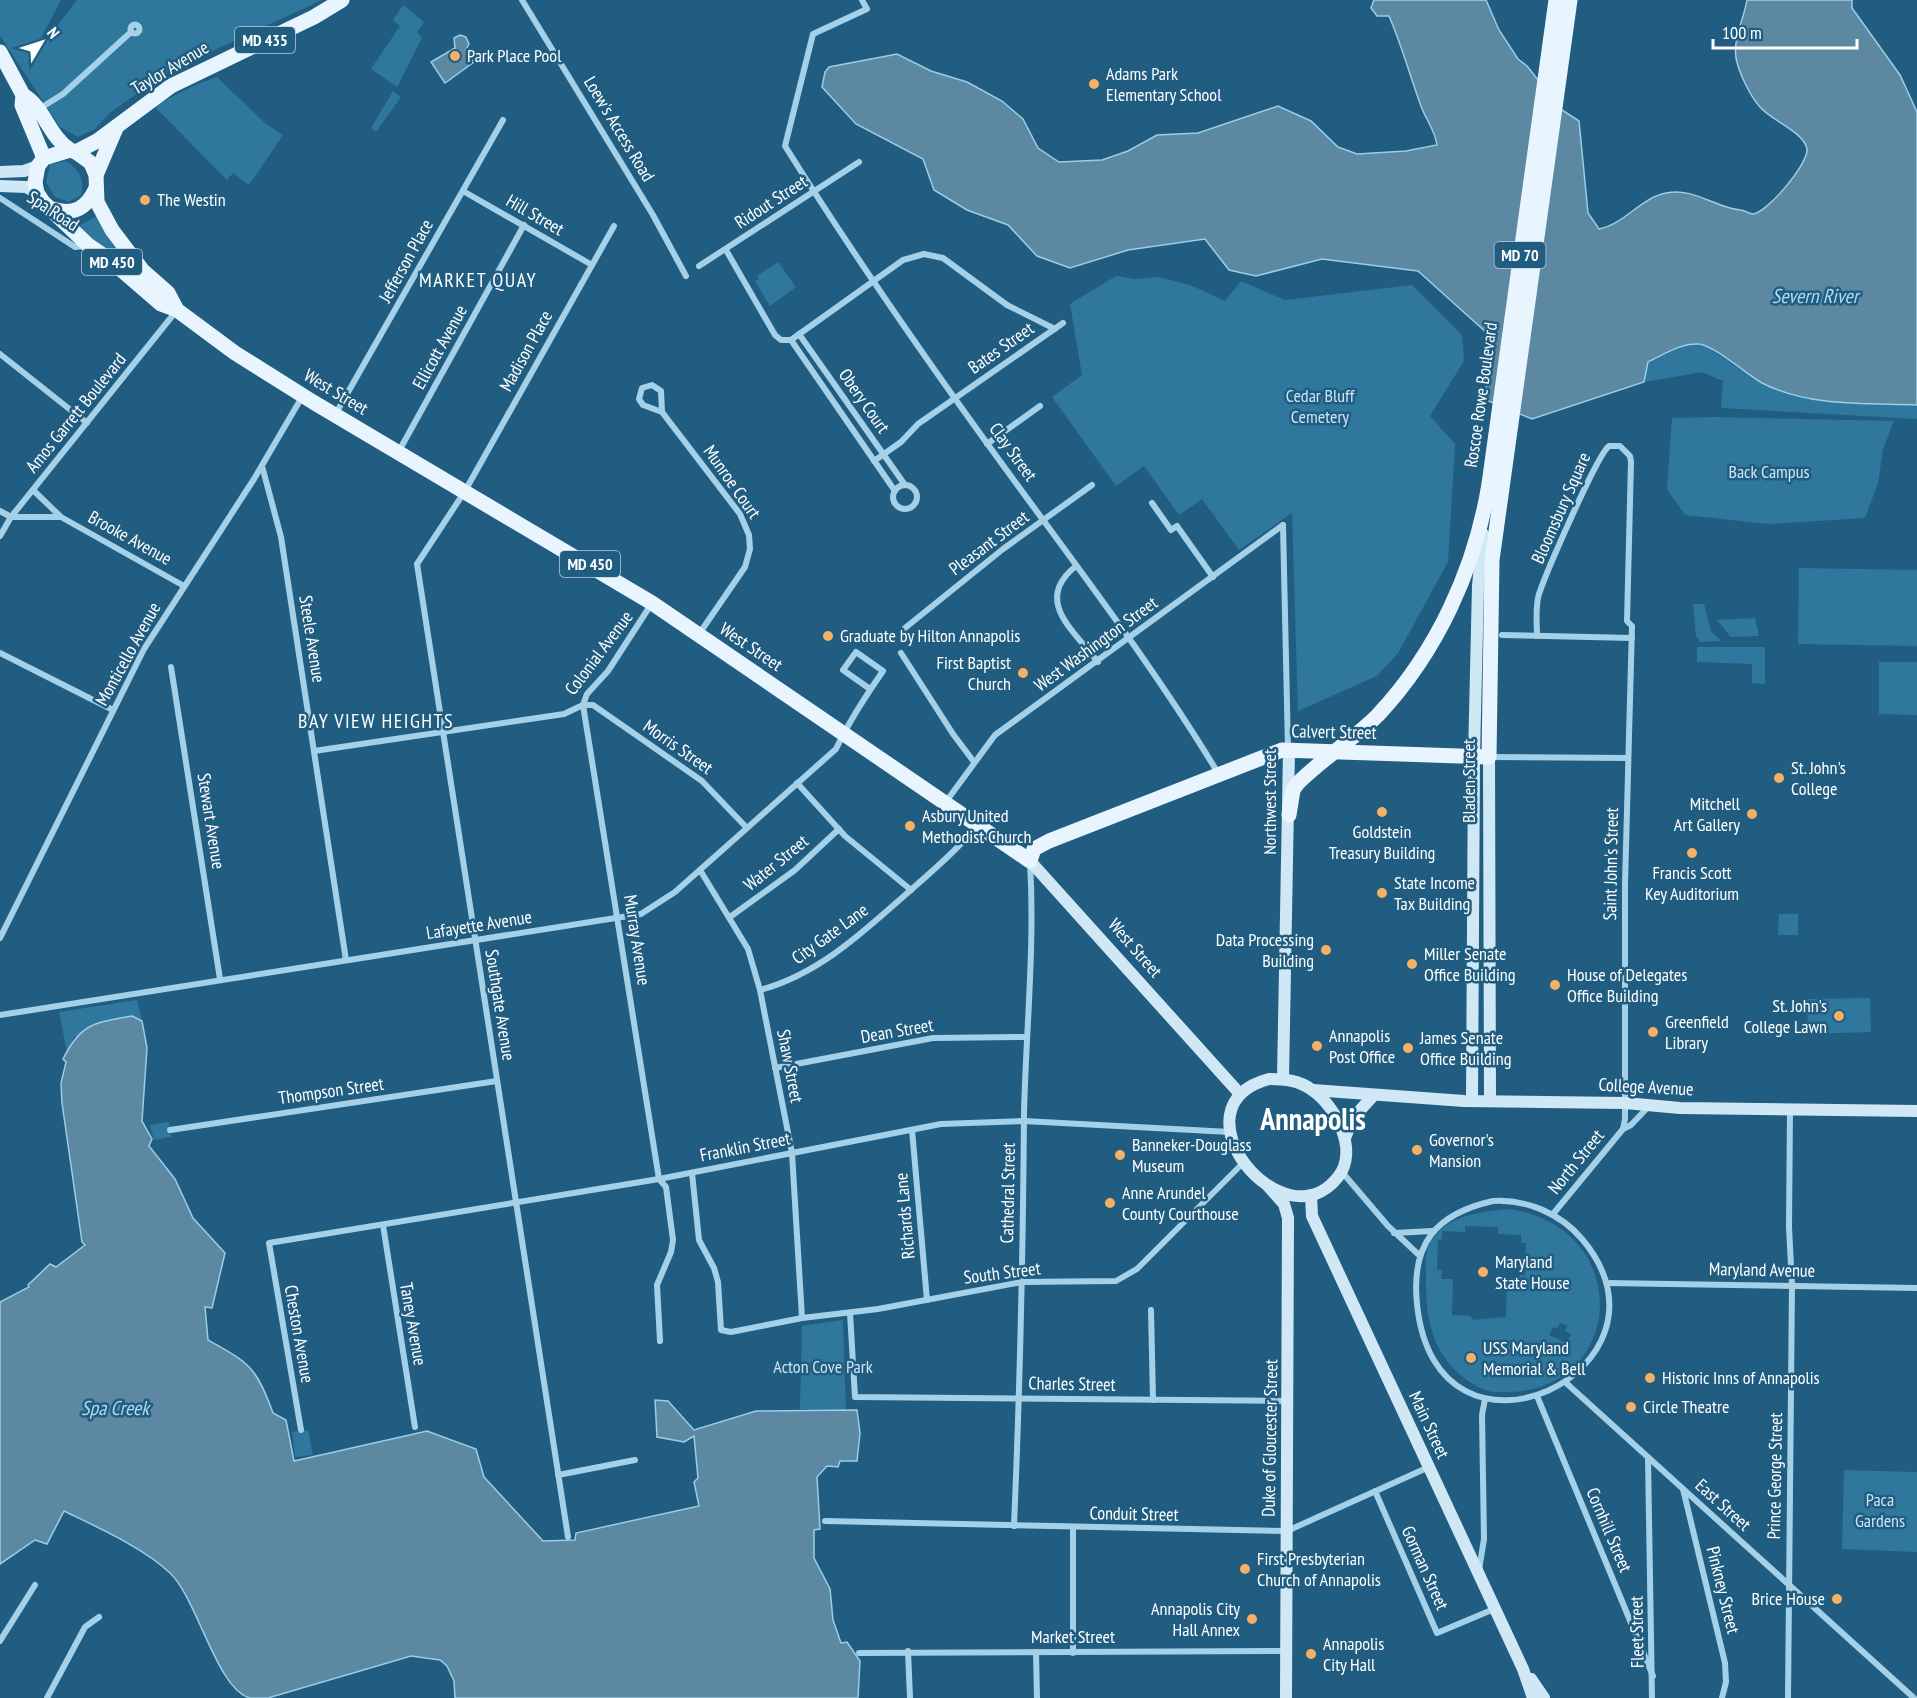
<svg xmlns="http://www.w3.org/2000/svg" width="1917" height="1698" viewBox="0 0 1917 1698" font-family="'PT Sans Narrow',sans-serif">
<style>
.green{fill:#30779d;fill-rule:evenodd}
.water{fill:#5d88a2;stroke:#99cee9;stroke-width:1.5}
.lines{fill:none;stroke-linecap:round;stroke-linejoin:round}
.minor{stroke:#a5d1e8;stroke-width:6}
.secondary{stroke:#d0e8f6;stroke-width:12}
.primary{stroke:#e8f5fe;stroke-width:15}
.poi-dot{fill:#f5b066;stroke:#205d80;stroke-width:2}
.labels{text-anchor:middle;stroke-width:5;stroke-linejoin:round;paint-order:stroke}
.shield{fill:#205d80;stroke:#bcced9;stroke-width:1.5}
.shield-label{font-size:16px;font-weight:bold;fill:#fff}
.poi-label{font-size:18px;fill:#fff;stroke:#205d80;text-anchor:start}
.street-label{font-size:18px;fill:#fff;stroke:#205d80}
.park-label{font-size:18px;fill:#c9e6f6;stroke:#205d80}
.neighbourhood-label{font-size:20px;letter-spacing:1.5px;fill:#fff;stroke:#205d80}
.water-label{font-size:20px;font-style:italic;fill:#b1daf0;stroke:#205d80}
.town-label{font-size:30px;font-weight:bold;fill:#fff;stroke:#205d80}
</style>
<rect width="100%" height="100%" fill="#205d80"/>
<g class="green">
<path d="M0 0H61L27 65 77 0H322L169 71 111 112 95 129 78 137 60 127 0 36Z"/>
<path d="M403 5 424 22 417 32 422 38 397 87 371 69 400 26 393 20Z"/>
<path d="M217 77 266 124 283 135 249 185 233 173 227 180 154 106 195 85Z"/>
<path d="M393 91 401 97 376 132 371 128Z"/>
<path d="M65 161C79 168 85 180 81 195L69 202 55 197 46 182 50 165Z"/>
<path d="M97 216 129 260 123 266 77 227Z"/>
<path d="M778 262 796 287 770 306 755 281 759 279 757 276Z"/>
<path d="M1116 276 1135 279 1158 277 1190 285 1225 301 1241 281 1285 300 1412 285 1462 335 1464 361 1430 416 1455 444 1448 562 1398 653 1377 676 1298 711 1292 513 1239 550 1202 499 1179 515 1144 466 1116 486 1052 397 1082 375 1070 304Z"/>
<path d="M1702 344C1722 356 1741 371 1761 382 1808 407 1866 403 1917 405V419L1721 408 1723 381 1702 372 1644 382 1648 363 1681 345Z"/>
<path d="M1713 417 1894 421 1883 449 1878 483 1865 518 1768 524 1685 515 1667 489 1672 418Z"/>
<path d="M1799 568 1917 570V646L1798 644Z"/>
<path d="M1693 604H1704L1711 631 1721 641 1700 642 1696 636Z"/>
<path d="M1755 618 1759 636 1731 637 1717 620Z"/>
<path d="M1697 647H1765V684L1752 683V664L1697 662Z"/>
<path d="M1879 662H1917V715L1879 714Z"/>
<path d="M1779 914H1798V935H1778Z"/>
<path d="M1870 998 1871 1032 1808 1034 1807 999Z"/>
<path d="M137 1000 142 1021 132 1016 74 1037 67 1052 59 1012Z"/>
<path d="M169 1122 171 1137 154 1140 150 1125Z"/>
<path d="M1509 1209C1638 1228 1626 1400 1496 1392 1484 1392 1472 1384 1463 1377 1431 1352 1425 1314 1426 1275 1426 1262 1424 1252 1432 1240 1450 1214 1481 1212 1509 1209ZM1465 1226 1498 1227V1234L1521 1235V1243H1526L1525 1275H1520L1519 1282H1507L1506 1317 1472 1320 1471 1316 1452 1315 1453 1279H1441L1442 1270H1437L1438 1240 1442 1239V1231L1465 1232ZM1560 1323 1567 1326 1565 1331 1571 1334 1566 1343 1549 1335 1553 1327 1557 1328Z"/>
<path d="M843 1320 846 1410H822L821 1415H812V1410L800 1409 802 1326Z"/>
<path d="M308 1430 313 1455 295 1457 292 1432Z"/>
<path d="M1844 1470 1917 1472V1552L1842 1549Z"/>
</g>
<g class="water">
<path d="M1374 0H1486L1499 30 1518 59 1527 66 1562 110 1579 121 1588 213 1599 229C1625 224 1640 198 1666 193 1693 187 1716 208 1740 210 1745 210 1749 214 1753 214 1767 213 1809 163 1807 149 1804 132 1772 121 1760 107 1750 96 1739 73 1736 58 1733 37 1744 19 1747 0H1852V8L1900 75 1917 112V405C1866 403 1809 407 1762 383 1748 375 1713 345 1699 344 1680 343 1665 354 1648 362L1644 382 1532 419 1486 400 1488 334 1418 271 1322 259 1256 276 1229 270 1205 239 1128 250 1070 268 1037 256 1008 225 967 210 934 190 923 159 856 124 822 87 825 72 829 67 897 54 931 71 967 82 1002 101 1023 119 1038 148 1059 162 1102 160 1128 151 1157 135 1198 133 1278 106 1311 121 1338 147 1357 154 1406 151 1437 145C1435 130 1426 120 1421 106 1410 76 1402 46 1389 16H1377L1371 8Z"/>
<path d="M460 35 466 37 469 44 466 50 474 62 445 83 431 62 455 48 454 38Z"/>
<path d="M132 1016 142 1021 147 1048 142 1121 152 1139 149 1146 175 1179 193 1218 225 1253 212 1308 205 1307 208 1340C249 1363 256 1366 273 1413L286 1420 294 1461 427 1431 476 1449 484 1477 543 1541 575 1540 576 1533 699 1506 694 1482 698 1478 694 1436 684 1442 657 1437 655 1400 668 1401 694 1430 756 1411 857 1410 860 1433 857 1461H840L838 1467 827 1466 817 1477 820 1529 814 1530V1558L830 1589 833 1620 841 1643 847 1642 860 1661 858 1698H455L454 1681 447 1666 440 1660 411 1656 268 1698C263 1698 255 1698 250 1698 217 1690 197 1598 170 1573 144 1548 97 1527 64 1511L47 1544 35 1540 0 1564V1302L29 1287 28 1285 50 1264 56 1267 85 1245 82 1242 62 1103 61 1083 66 1062 63 1059C81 1023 94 1023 132 1016Z"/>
</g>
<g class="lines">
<g class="minor">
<path d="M522 0 653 215 686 276"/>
<path d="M862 0 867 9 813 34 785 146C849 248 918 348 989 446 1067 554 1149 659 1218 773"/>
<circle cx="135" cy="29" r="4.5"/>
<path d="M39 109 63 94 131 32"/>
<path d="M463 191 592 265"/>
<path d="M0 198 75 247 84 246"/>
<path d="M726 250 775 335 781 340H791"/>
<path d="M699 266 859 162"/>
<path d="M799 334 905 485"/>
<path d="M791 340 903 260 924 254 943 258 1007 305 1055 329"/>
<path d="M791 340 895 491"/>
<path d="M0 354 87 423"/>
<path d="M652 385 661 391 662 412 643 405 639 399 642 388Z"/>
<path d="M662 412 740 514 749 535 750 549 745 567 699 634"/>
<path d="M335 415 503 120"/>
<path d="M987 444 1040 406"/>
<path d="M399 451 524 225"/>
<path d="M874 461 901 442 918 424 1063 323"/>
<path d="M262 466 281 537 346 960"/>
<circle cx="905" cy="497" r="12"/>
<path d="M33 490 61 517 184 586"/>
<path d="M1152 503 1171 530 1177 526 1213 577"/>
<path d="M0 511 11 517H60"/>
<path d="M1283 525 1288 749"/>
<path d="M0 536 11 517 177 310"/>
<path d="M1076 566C1033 600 1073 630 1098 662"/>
<path d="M652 603 608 671 587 694 583 705 659 1179 666 1187 673 1240 671 1252 657 1285 660 1341"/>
<path d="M905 628 1003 549 1092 485"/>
<path d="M1502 635 1632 638"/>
<path d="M1537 636C1537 623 1535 606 1539 594 1546 573 1597 455 1609 446H1620L1630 456 1631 462 1627 621 1632 626 1625 884V1119L1623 1129 1553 1214"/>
<path d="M0 653 113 710"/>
<path d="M901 653 953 734 974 762"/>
<path d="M171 667 220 979"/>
<path d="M314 751 564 714 583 705H593L702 781 746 827"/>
<path d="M1491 757 1628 758"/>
<path d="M797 783 845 836 911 890"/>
<path d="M945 803 995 735 1283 525"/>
<path d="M700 870 748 949 760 990 792 1153 802 1318"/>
<path d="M730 917 795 870 839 829"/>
<path d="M0 938 144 649 254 479 302 397"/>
<path d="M760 990C817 975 861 934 904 896 930 873 955 852 977 826"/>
<path d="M0 1015 641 914 675 892 836 749C849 721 865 697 883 671L856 652 843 670 870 689"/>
<path d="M775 1068 933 1038 1027 1037"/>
<path d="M1623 1129 1631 1125 1649 1106"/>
<path d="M170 1130 497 1081"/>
<path d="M912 1130 927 1300"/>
<path d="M1342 1172 1388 1226 1419 1255"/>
<path d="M692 1173 699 1240 714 1268 718 1282 721 1330 731 1332 802 1318 878 1309 1022 1282 1116 1281 1137 1269 1243 1163"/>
<path d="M1493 1201C1527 1199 1561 1214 1582 1239 1692 1369 1436 1492 1417 1304 1411 1244 1435 1214 1493 1201Z"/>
<path d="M383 1225 415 1427"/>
<path d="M1394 1233 1432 1231"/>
<path d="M1607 1283 1917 1288"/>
<path d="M1151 1310 1153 1400"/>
<path d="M850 1313 855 1397 1288 1401"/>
<path d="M1565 1382 1914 1698"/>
<path d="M1537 1396 1653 1676"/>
<path d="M301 1430 269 1243 659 1179 941 1124 1024 1121 1230 1132"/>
<path d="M1648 1458 1652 1698"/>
<path d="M558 1475 635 1460"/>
<path d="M1683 1489 1725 1663 1726 1682 1722 1698"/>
<path d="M1375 1491 1437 1633 1494 1609"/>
<path d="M825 1521 1287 1531 1429 1467"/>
<path d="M1014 1526C1020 1388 1023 1251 1024 1113 1026 1030 1035 946 1030 864"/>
<path d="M1073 1528V1653"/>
<path d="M568 1537 417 564 465 491 614 226"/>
<path d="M1479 1570 1484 1539 1482 1415 1485 1399"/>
<path d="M0 1641 35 1585"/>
<path d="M908 1651 910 1698"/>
<path d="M1036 1652 1037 1698"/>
<path d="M859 1653 1286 1651"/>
<path d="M47 1698 85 1627 99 1617"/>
<path d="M1788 1698 1792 1285 1789 1227 1790 1110"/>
</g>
<g class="secondary">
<path d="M0 172 24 171 38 166"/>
<path d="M0 186 26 187 37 193"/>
<path d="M1489 757 1490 1101"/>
<path d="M1030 861 1240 1094"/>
<path d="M1269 1079C1284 1079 1299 1080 1312 1090 1336 1106 1359 1151 1338 1177 1283 1247 1169 1106 1269 1079Z"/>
<path d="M1283 1079 1289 751"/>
<path d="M1313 1090 1464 1101 1625 1103 1680 1108 1917 1111"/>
<path d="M1472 1101 1474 757 1478 586 1483 534"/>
<path d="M1345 1138 1353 1118 1373 1096"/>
<path d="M1268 1186 1284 1204 1288 1218 1286 1698"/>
<path d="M1311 1195 1312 1216 1523 1669 1533 1698"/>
<path d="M1531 1679 1544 1698"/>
</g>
<g class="primary">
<path d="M0 52 23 95 22 105 44 158"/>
<path d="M23 95C44 107 48 135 70 150"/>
<path d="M76 152 97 141 171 86 314 17 342 0"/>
<path d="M96 175 116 128"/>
<path d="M52 209C74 216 87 208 96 188"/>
<path d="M177 310 168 293 143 271 112 230 97 202 96 175 91 163 76 152 70 150 44 158 38 166 35 182 37 193 43 202 88 245 110 260 161 304 177 310 235 353 313 402 652 603 1030 861 1034 849 1049 841 1282 750 1489 757 1492 560 1570 0"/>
<path d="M1289 815 1293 790 1298 783C1323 758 1353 740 1378 715 1437 652 1475 569 1489 484L1556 0"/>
</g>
</g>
<g class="poi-dot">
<circle cx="455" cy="56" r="6"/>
<circle cx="1094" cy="84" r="6"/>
<circle cx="145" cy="200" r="6"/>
<circle cx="828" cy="636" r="6"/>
<circle cx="1023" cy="673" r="6"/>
<circle cx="1779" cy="778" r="6"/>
<circle cx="1382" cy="812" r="6"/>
<circle cx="1752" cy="814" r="6"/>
<circle cx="910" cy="826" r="6"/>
<circle cx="1692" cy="853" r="6"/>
<circle cx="1382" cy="893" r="6"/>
<circle cx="1326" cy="950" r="6"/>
<circle cx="1412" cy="964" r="6"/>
<circle cx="1555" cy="985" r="6"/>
<circle cx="1839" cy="1016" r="6"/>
<circle cx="1653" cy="1032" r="6"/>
<circle cx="1317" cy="1046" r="6"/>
<circle cx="1408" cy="1048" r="6"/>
<circle cx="1417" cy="1150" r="6"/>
<circle cx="1120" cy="1155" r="6"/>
<circle cx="1110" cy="1203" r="6"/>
<circle cx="1483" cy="1272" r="6"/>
<circle cx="1471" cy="1358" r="6"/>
<circle cx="1650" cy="1378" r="6"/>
<circle cx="1631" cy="1407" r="6"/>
<circle cx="1245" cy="1569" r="6"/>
<circle cx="1837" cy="1599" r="6"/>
<circle cx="1252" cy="1619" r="6"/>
<circle cx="1311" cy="1654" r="6"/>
</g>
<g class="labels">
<g class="shield">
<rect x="235" y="27" width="60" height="26" rx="4.5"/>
<rect x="1494.5" y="242" width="51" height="26" rx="4.5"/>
<rect x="82" y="249" width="60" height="26" rx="4.5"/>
<rect x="560" y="551" width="60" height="26" rx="4.5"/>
</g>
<g class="shield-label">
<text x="265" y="46">MD 435</text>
<text x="1520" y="261">MD 70</text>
<text x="112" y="268">MD 450</text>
<text x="590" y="570">MD 450</text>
</g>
<g class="poi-label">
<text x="467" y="62">Park Place Pool</text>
<text x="1106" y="80">Adams Park<tspan x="1106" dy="21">Elementary School</tspan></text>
<text x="157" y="206">The Westin</text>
<text x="840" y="642">Graduate by Hilton Annapolis</text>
<text x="1011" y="669" text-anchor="end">First Baptist<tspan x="1011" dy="21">Church</tspan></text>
<text x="1791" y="774">St. John's<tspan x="1791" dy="21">College</tspan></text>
<text x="1740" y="810" text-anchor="end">Mitchell<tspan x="1740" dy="21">Art Gallery</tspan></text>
<text x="922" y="822">Asbury United<tspan x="922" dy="21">Methodist Church</tspan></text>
<text x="1382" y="838" text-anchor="middle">Goldstein<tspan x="1382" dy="21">Treasury Building</tspan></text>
<text x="1692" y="879" text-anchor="middle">Francis Scott<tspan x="1692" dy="21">Key Auditorium</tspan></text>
<text x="1394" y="889">State Income<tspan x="1394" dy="21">Tax Building</tspan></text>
<text x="1314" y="946" text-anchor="end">Data Processing<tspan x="1314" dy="21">Building</tspan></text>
<text x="1424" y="960">Miller Senate<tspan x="1424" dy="21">Office Building</tspan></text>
<text x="1567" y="981">House of Delegates<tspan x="1567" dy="21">Office Building</tspan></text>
<text x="1827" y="1012" text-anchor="end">St. John's<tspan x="1827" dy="21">College Lawn</tspan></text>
<text x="1665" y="1028">Greenfield<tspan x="1665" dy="21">Library</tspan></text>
<text x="1329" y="1042">Annapolis<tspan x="1329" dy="21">Post Office</tspan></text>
<text x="1420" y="1044">James Senate<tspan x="1420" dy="21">Office Building</tspan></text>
<text x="1429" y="1146">Governor's<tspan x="1429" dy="21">Mansion</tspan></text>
<text x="1132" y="1151">Banneker-Douglass<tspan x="1132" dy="21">Museum</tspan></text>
<text x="1122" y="1199">Anne Arundel<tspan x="1122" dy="21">County Courthouse</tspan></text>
<text x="1495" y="1268">Maryland<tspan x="1495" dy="21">State House</tspan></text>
<text x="1483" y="1354">USS Maryland<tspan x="1483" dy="21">Memorial &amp; Bell</tspan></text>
<text x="1662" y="1384">Historic Inns of Annapolis</text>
<text x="1643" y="1413">Circle Theatre</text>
<text x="1257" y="1565">First Presbyterian<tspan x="1257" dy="21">Church of Annapolis</tspan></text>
<text x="1825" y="1605" text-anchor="end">Brice House</text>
<text x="1240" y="1615" text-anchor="end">Annapolis City<tspan x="1240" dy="21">Hall Annex</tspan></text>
<text x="1323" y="1650">Annapolis<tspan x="1323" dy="21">City Hall</tspan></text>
</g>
<g class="street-label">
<text transform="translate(170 68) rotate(-31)" y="6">Taylor Avenue</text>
<text transform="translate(619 129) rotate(59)" y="6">Loew's Access Road</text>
<text transform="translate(771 202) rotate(-33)" y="6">Ridout Street</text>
<text transform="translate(53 211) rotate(33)" y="6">Spa Road</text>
<text transform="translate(535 215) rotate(30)" y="6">Hill Street</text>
<text transform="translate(406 261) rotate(-61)" y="6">Jefferson Place</text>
<text transform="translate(440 347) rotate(-61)" y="6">Ellicott Avenue</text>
<text transform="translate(1001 348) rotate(-35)" y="6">Bates Street</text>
<text transform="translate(526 351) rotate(-61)" y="6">Madison Place</text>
<text transform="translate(336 392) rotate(31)" y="6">West Street</text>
<text transform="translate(1481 395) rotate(-82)" y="6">Roscoe Rowe Boulevard</text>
<text transform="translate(864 401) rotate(55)" y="6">Obery Court</text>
<text transform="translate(76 413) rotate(-51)" y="6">Amos Garrett Boulevard</text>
<text transform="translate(1013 452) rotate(54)" y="6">Clay Street</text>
<text transform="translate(732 482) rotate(55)" y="6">Munroe Court</text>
<text transform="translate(1561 508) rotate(-66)" y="6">Bloomsbury Square</text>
<text transform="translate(130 538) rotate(29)" y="6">Brooke Avenue</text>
<text transform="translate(989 543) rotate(-37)" y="6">Pleasant Street</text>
<text transform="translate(312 639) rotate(81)" y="6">Steele Avenue</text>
<text transform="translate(1096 644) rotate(-36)" y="6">West Washington Street</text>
<text transform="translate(751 647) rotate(34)" y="6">West Street</text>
<text transform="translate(599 653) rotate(-53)" y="6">Colonial Avenue</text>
<text transform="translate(128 654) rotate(-61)" y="6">Monticello Avenue</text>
<text transform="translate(1334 732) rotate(1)" y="6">Calvert Street</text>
<text transform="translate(678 747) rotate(35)" y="6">Morris Street</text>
<text transform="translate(1469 781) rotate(-90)" y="6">Bladen Street</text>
<text transform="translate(1270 802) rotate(-90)" y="6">Northwest Street</text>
<text transform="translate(211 821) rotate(81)" y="6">Stewart Avenue</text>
<text transform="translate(776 863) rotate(-39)" y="6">Water Street</text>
<text transform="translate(1611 864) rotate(-89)" y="6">Saint John's Street</text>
<text transform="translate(479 925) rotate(-9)" y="6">Lafayette Avenue</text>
<text transform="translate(830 934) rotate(-36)" y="6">City Gate Lane</text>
<text transform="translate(637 940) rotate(81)" y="6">Murray Avenue</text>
<text transform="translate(1135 948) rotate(49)" y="6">West Street</text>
<text transform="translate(500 1005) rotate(81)" y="6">Southgate Avenue</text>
<text transform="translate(897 1031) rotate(-10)" y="6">Dean Street</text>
<text transform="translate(790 1066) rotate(79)" y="6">Shaw Street</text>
<text transform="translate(1646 1087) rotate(3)" y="6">College Avenue</text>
<text transform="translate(331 1091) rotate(-8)" y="6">Thompson Street</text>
<text transform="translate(745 1147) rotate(-11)" y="6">Franklin Street</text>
<text transform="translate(1576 1162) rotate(-51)" y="6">North Street</text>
<text transform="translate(1008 1193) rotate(-89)" y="6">Cathedral Street</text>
<text transform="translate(905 1216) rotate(-95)" y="6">Richards Lane</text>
<text transform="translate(1762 1270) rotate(1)" y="6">Maryland Avenue</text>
<text transform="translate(1002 1273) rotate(-7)" y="6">South Street</text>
<text transform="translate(413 1324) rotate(80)" y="6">Taney Avenue</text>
<text transform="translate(299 1334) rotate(80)" y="6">Cheston Avenue</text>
<text transform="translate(1072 1384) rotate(1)" y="6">Charles Street</text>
<text transform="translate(1429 1425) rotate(65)" y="6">Main Street</text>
<text transform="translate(1270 1438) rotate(-89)" y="6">Duke of Gloucester Street</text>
<text transform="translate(1775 1476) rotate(-89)" y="6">Prince George Street</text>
<text transform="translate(1723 1505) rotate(42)" y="6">East Street</text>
<text transform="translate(1134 1514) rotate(1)" y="6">Conduit Street</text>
<text transform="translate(1609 1530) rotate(67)" y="6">Cornhill Street</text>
<text transform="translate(1425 1568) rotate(66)" y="6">Gorman Street</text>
<text transform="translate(1723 1590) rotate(76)" y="6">Pinkney Street</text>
<text transform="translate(1637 1632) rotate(-91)" y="6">Fleet Street</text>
<text x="1073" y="1643">Market Street</text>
</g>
<g class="park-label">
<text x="1320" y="402">Cedar Bluff<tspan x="1320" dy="21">Cemetery</tspan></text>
<text x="1769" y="478">Back Campus</text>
<text x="823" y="1373">Acton Cove Park</text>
<text x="1880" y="1506">Paca<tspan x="1880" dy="21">Gardens</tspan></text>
</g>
<g class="neighbourhood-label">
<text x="478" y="287">MARKET QUAY</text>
<text x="376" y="728">BAY VIEW HEIGHTS</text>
</g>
<g class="water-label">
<text x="1815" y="303">Severn River</text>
<text x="115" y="1415">Spa Creek</text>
</g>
<g class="town-label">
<text x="1313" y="1130">Annapolis</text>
</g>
</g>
<g transform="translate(42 42) rotate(51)" stroke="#205d80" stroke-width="4.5" paint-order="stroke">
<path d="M0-4.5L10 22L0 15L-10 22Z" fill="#ffffff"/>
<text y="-9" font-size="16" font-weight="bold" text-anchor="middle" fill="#ffffff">N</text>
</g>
<path d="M1713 39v9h144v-9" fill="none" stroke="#ffffff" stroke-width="3"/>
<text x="1722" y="39" font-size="18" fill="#ffffff" stroke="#205d80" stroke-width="4.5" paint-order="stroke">100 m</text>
</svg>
